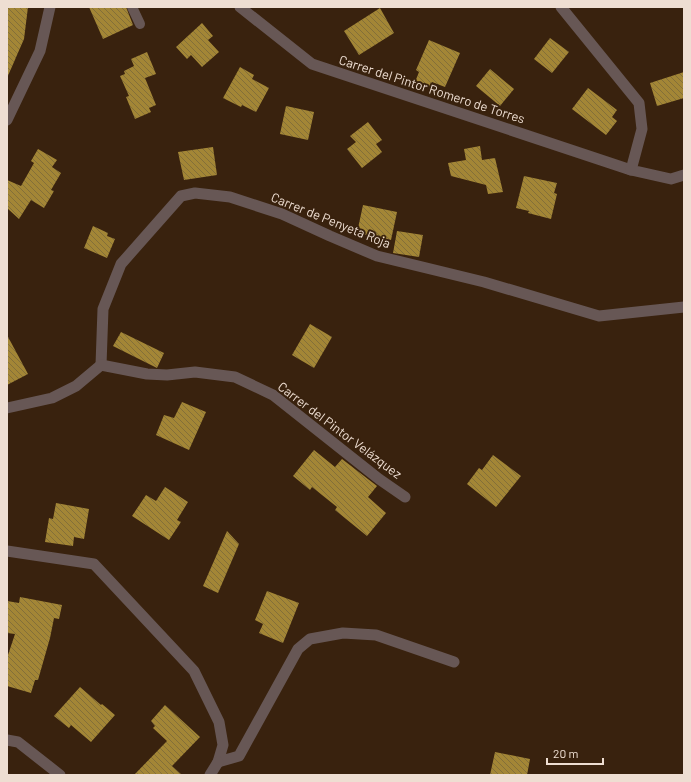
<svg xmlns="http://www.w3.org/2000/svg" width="691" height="782" viewBox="0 0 691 782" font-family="Barlow,sans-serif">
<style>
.building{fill:url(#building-back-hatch)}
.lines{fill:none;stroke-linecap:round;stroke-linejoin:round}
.service{stroke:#675755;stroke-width:10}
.minor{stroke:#675755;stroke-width:11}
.labels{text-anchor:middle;stroke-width:4;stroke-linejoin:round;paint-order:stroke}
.street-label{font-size:13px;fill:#eeded2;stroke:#39220e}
</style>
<defs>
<pattern id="building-back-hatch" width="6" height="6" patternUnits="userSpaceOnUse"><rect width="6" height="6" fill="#a38636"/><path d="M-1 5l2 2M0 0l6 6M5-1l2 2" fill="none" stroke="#836f39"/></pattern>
</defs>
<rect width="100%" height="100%" fill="#39220e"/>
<g class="building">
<path d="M7 7H28L24 39 7 78Z"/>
<path d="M89 7H126L133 25 103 39Z"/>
<path d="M380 8 394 33 359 55 344 31Z"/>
<path d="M202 23 213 36 208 40 219 52 202 67 191 55 187 59 176 47Z"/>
<path d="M550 38 569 52 552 73 534 59Z"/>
<path d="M429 40 460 53 445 87 432 82 429 87 415 82 419 72 416 70Z"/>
<path d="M147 52 156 74 145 78 156 105 149 108 151 112 135 119 126 97 129 96 120 76 125 74 124 71 134 66 131 59Z"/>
<path d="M240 67 254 75 252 79 269 88 256 112 242 105 241 107 223 98Z"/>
<path d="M490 69 514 89 500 106 476 86Z"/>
<path d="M684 72V98L657 106 650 83Z"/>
<path d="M588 88 617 110 612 117 617 121 606 135 572 109Z"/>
<path d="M286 106 314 112 308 140 280 134Z"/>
<path d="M368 122 382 140 376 144 382 152 362 168 347 149 356 142 350 136Z"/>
<path d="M480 146 482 160 495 158 503 192 488 194 486 185 451 176 448 163 466 160 464 149Z"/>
<path d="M213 147 217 175 184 180 178 152Z"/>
<path d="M38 149 57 160 52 167 61 173 51 190 54 191 44 208 31 200 19 219 7 208V180L21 186 34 163 31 161Z"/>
<path d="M524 176 557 183 554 193 557 194 551 219 528 213 529 211 516 208Z"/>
<path d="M363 205 397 212 391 240 357 233Z"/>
<path d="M93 226 108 233 107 236 115 239 107 258 84 248Z"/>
<path d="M397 231 423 235 419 257 393 253Z"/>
<path d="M310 324 332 337 314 368 292 355Z"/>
<path d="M121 332 164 353 157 368 113 346Z"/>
<path d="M7 335 28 374 7 385Z"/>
<path d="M182 402 206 412 189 450 156 435 164 415 174 418Z"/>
<path d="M314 450 335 467 342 459 377 486 368 497 386 513 367 536 335 510 337 507 312 487 310 490 293 476Z"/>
<path d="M493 455 521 476 496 507 467 484 479 468 482 470Z"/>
<path d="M165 487 188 502 177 520 181 522 169 540 132 516 146 495 156 501Z"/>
<path d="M56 503 89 509 84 539 74 537 73 546 45 542 49 518 53 519Z"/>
<path d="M227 531 239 544 218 593 203 586Z"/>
<path d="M267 591 299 603 283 643 259 633 263 624 255 620Z"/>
<path d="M20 597 62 605 59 619 54 618 50 638 38 680H35L31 693 7 686V658L15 634 7 633V601L19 603Z"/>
<path d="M80 687 101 705 102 704 115 715 91 742 71 725 69 728 54 716Z"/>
<path d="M165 705 200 737 172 766 182 775H134L167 741 153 728 155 726 151 721Z"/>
<path d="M495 752 530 759 527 775H490Z"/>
</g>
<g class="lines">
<path class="service" d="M132 7 140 24"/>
<g class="minor">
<path d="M240 7 312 64 631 170"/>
<path d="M561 7 639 103 642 129 631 170 671 179 684 175"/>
<path d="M7 120 40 51 50 7"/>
<path d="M101 365 103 309 121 264 181 196 195 193 230 197 282 214 330 236 377 256 484 282 599 316 684 307"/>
<path d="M7 408 52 398 76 386 101 365 147 374 167 375 195 372 235 377 273 395 379 479 405 497"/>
<path d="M7 551 94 564 194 671 219 722 223 745 218 762 239 756 298 649 310 639 343 633 376 635 454 662"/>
<path d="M7 740 18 742 60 775"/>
<path d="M210 775 218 762"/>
</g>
</g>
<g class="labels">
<g class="street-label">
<text transform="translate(432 89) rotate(18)" y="5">Carrer del Pintor Romero de Torres</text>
<text transform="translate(331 220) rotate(22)" y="5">Carrer de Penyeta Roja</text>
<text transform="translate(340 430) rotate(37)" y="5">Carrer del Pintor Velázquez</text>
</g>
</g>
<rect width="691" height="782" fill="none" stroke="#eeded2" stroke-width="16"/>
<path d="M547 758v6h56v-6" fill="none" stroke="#eeded2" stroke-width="2"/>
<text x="553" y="758" font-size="12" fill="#eeded2" stroke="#39220e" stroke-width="3" paint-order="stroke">20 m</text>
</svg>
